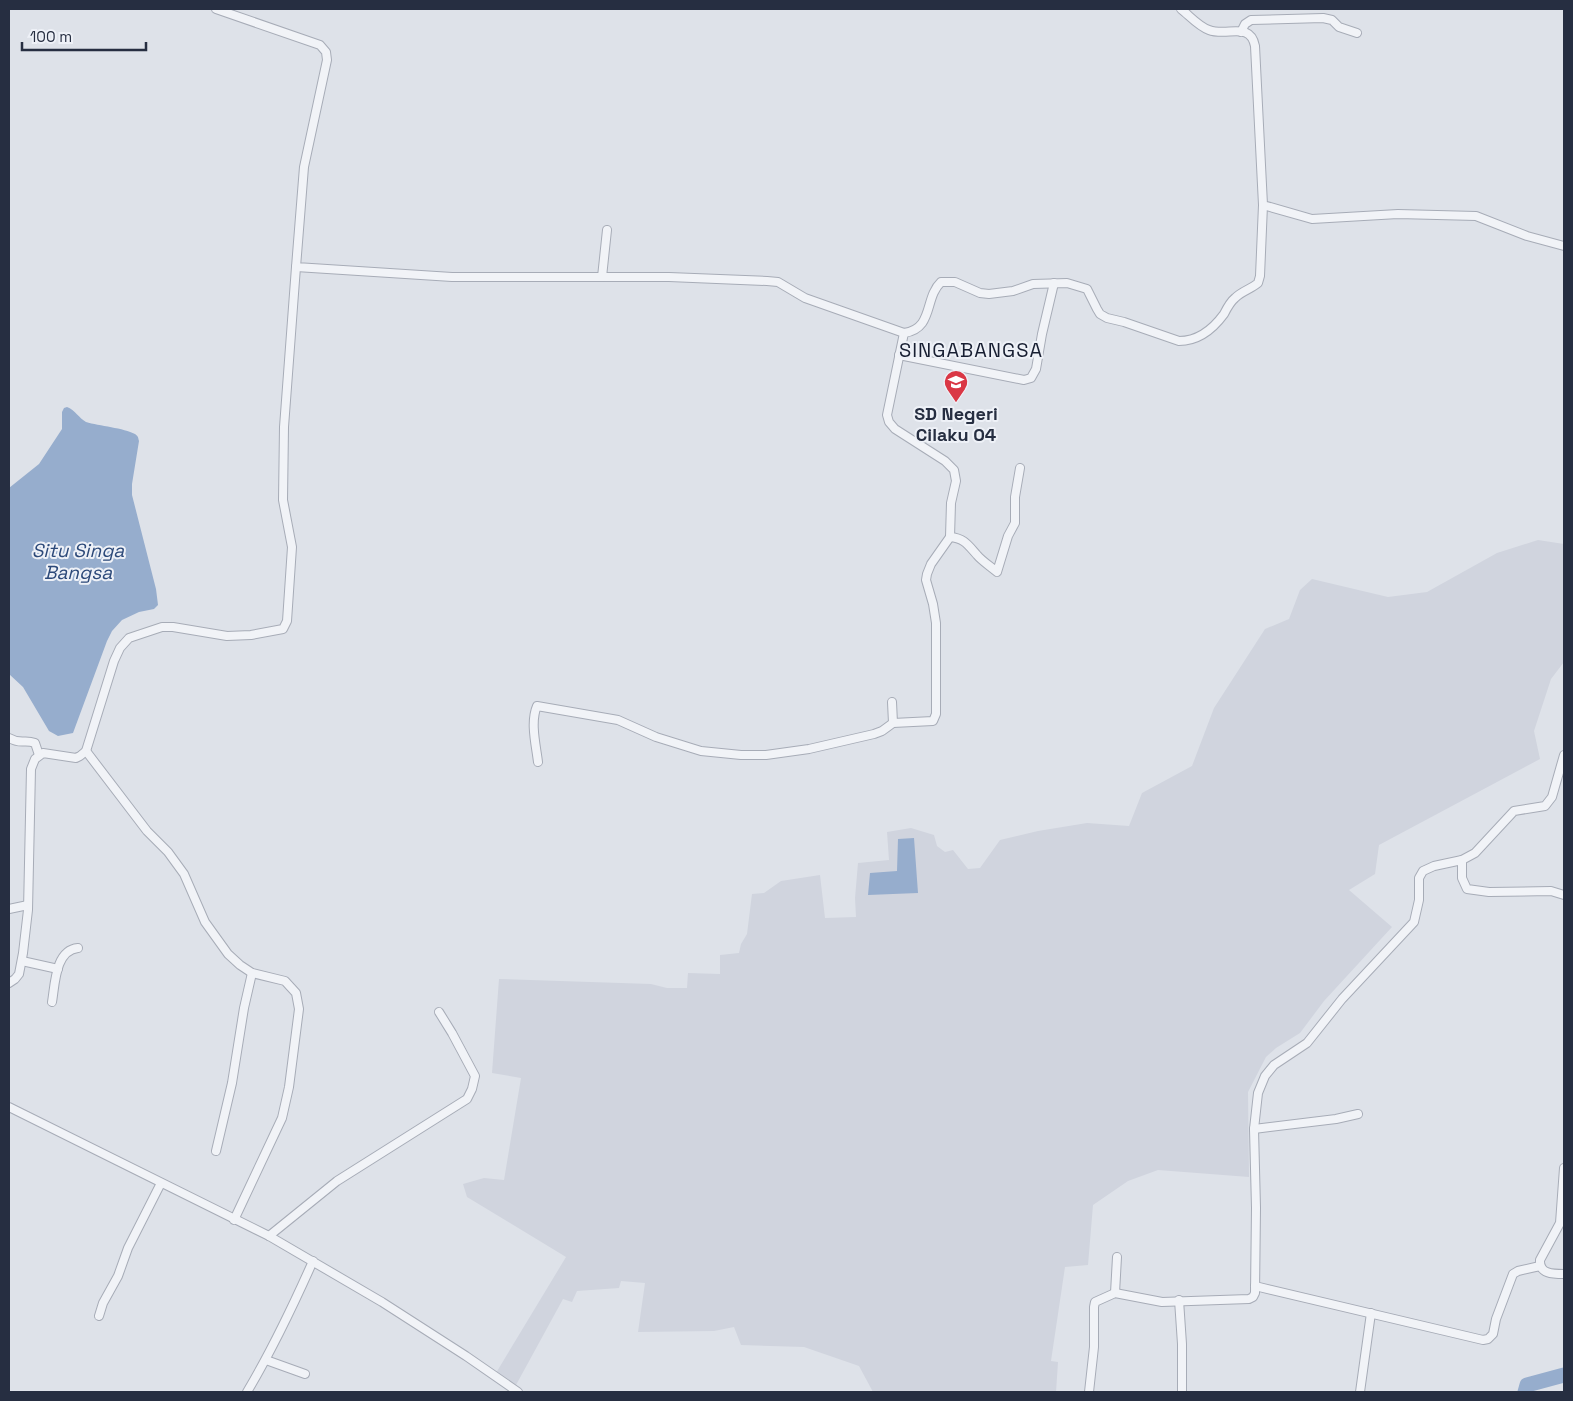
<svg xmlns="http://www.w3.org/2000/svg" width="1573" height="1401" viewBox="0 0 1573 1401" font-family="'Space Grotesk',sans-serif">
<style>
.built{fill:#d0d4de}
.water{fill:#96adcd}
.lines{fill:none;stroke-linecap:round;stroke-linejoin:round}
.river{stroke:#96adcd;stroke-width:15}
.minor-casing{stroke:#a7acb7;stroke-width:10}
.minor{stroke:#f1f3f7;stroke-width:8}
.labels{text-anchor:middle;stroke-width:4;stroke-linejoin:round;paint-order:stroke}
.poi-label{font-size:18px;font-weight:bold;fill:#262e41;stroke:#eef1f7}
.water-label{font-size:19px;font-style:italic;fill:#2c4979;stroke:#eef1f7}
.quarter-label{font-size:20px;letter-spacing:1px;fill:#181f32;stroke:#eef1f7}
</style>
<rect width="100%" height="100%" fill="#dee2e9"/>
<path class="built" d="M1538 540 1564 544V662L1551 679 1534 731 1540 759 1379 845 1375 874 1349 890 1392 927 1324 1001 1300 1033 1276 1048 1266 1057 1248 1092 1249 1177 1158 1170 1128 1181 1093 1205 1088 1265 1065 1267 1051 1361 1058 1362 1056 1392H873L859 1366 804 1347 741 1345 734 1327 714 1331 638 1332 645 1283 621 1281 619 1288 577 1291 572 1302 563 1299 516 1385 496 1373 566 1257 467 1197 463 1184 484 1178 504 1180 521 1078 492 1073 499 979 651 984 667 988H687L688 973 720 974V955L739 953 741 944 747 934 752 894 764 893 781 881 820 875 825 918 856 917 855 898 858 863 889 860 887 832 911 828 934 835 937 846 945 852 953 850 968 869 980 868 1000 840 1038 831 1087 823 1129 826 1142 793 1192 766 1214 708 1265 629 1289 619 1300 590 1312 579 1388 597 1427 592 1497 553Z"/>
<g class="water">
<path d="M67 407C75 410 79 418 86 422 99 426 124 428 135 434 138 436 138 437 139 441L132 484V495L156 589 158 605 154 609 139 612 122 620 112 631 107 641 73 733 58 736 49 731 23 687 9 674V488L39 464 62 429V412L64 408Z"/>
<path d="M914 838 918 893 868 895 870 873 897 871 898 839Z"/>
</g>
<g class="lines">
<path class="river" d="M1525 1392 1527 1385 1564 1375"/>
<g class="minor-casing">
<g id="minor">
<path d="M216 9 320 45 326 52 327 60 304 167 296 267 452 277H669L767 281 778 282 805 298 904 333C934 329 924 298 941 282H955L980 293 989 294 1013 291 1033 284 1067 283 1087 289 1097 309 1100 314 1107 318 1124 322 1179 341C1199 341 1213 329 1224 314 1227 308 1230 302 1235 298 1242 291 1251 289 1258 283L1260 276 1263 205"/>
<path d="M1181 9C1190 16 1198 26 1209 30 1227 37 1250 21 1255 46L1263 205 1312 219 1398 214 1476 216 1527 236 1564 246"/>
<path d="M1241 32 1245 24 1251 20 1323 18 1332 20 1339 27 1357 33"/>
<path d="M602 277 607 230"/>
<path d="M899 355 1024 380 1031 378 1036 369 1042 334 1054 283"/>
<path d="M950 537C964 538 968 545 977 555 982 561 990 566 997 572L1008 536 1015 523V497L1020 468"/>
<path d="M892 702 893 723"/>
<path d="M9 738C21 745 24 739 35 743L39 755"/>
<path d="M86 751 147 831 168 852 184 874 205 922 228 954 240 965 252 973 285 981 296 993 299 1009 289 1087 282 1118 234 1220"/>
<path d="M538 762C536 745 530 722 537 706L618 720 656 737 701 751 741 755H766L809 749 874 734 882 731 893 723 933 721 936 714V623L933 604 926 580 927 574 931 564 950 537 951 503 956 481 954 470 945 461 895 429 889 422 887 415 904 333"/>
<path d="M1462 860V878L1467 889 1489 892 1551 891 1564 895"/>
<path d="M9 909 28 905"/>
<path d="M22 961 58 969"/>
<path d="M9 983 15 979 19 974 23 953 28 910 31 769 35 759 43 753 76 758 80 756 86 751 114 661 120 648 129 638 162 627H173L227 636 251 635 283 629 287 621 292 547 283 500 284 427 296 267"/>
<path d="M52 1002C55 985 55 950 78 948"/>
<path d="M9 1107 269 1236 382 1302 466 1356 518 1392"/>
<path d="M1254 1129 1336 1119 1358 1114"/>
<path d="M216 1151 232 1083 244 1008 252 973"/>
<path d="M1564 1168 1560 1223 1540 1260C1539 1274 1553 1274 1564 1274"/>
<path d="M269 1236 337 1181 467 1099 472 1089 475 1076 452 1033 439 1012"/>
<path d="M1255 1286 1483 1340 1488 1339 1493 1334 1496 1319 1513 1274 1518 1271 1540 1266"/>
<path d="M1115 1293 1117 1257"/>
<path d="M1179 1300 1182 1344V1392"/>
<path d="M99 1316 103 1303 118 1276 128 1248 161 1183"/>
<path d="M266 1360 305 1374"/>
<path d="M247 1392C272 1350 293 1306 313 1261"/>
<path d="M1089 1392 1094 1347V1307L1095 1302 1115 1293 1162 1302 1249 1299 1253 1297 1255 1293 1256 1208 1254 1129 1258 1093 1265 1076 1274 1065 1307 1043 1342 999 1414 922 1419 900V878L1423 871 1434 866 1462 860 1475 853 1514 811 1545 806 1552 797 1564 755"/>
<path d="M1360 1392 1371 1313"/>
</g>
</g>
<use href="#minor" class="minor"/>
</g>
<defs>
<g id="school-pin" transform="scale(1.25)"><path d="M0 17L-7.5 6A9.5 9.5 0 1 1 7.5 6Z" fill="#da3745" stroke="#eef1f7"/><path d="M0-5L7-2L0 1L-7-2ZM-4 1L0 2.5L4 1V4Q0 6-4 4Z" fill="#fff"/></g>
</defs>
<g fill-rule="evenodd">
<use href="#school-pin" x="956" y="382"/>
</g>
<g class="labels">
<g class="poi-label">
<text x="956" y="420">SD Negeri<tspan x="956" dy="21">Cilaku 04</tspan></text>
</g>
<g class="water-label">
<text x="78" y="557">Situ Singa<tspan x="78" dy="22">Bangsa</tspan></text>
</g>
<g class="quarter-label">
<text x="971" y="357">SINGABANGSA</text>
</g>
</g>
<rect width="1573" height="1401" fill="none" stroke="#262e41" stroke-width="20"/>
<path d="M22 42v8h124v-8" fill="none" stroke="#262e41" stroke-width="2.5"/>
<text x="30" y="42" font-size="15" fill="#262e41" stroke="#eef1f7" stroke-width="4" paint-order="stroke">100 m</text>
</svg>
